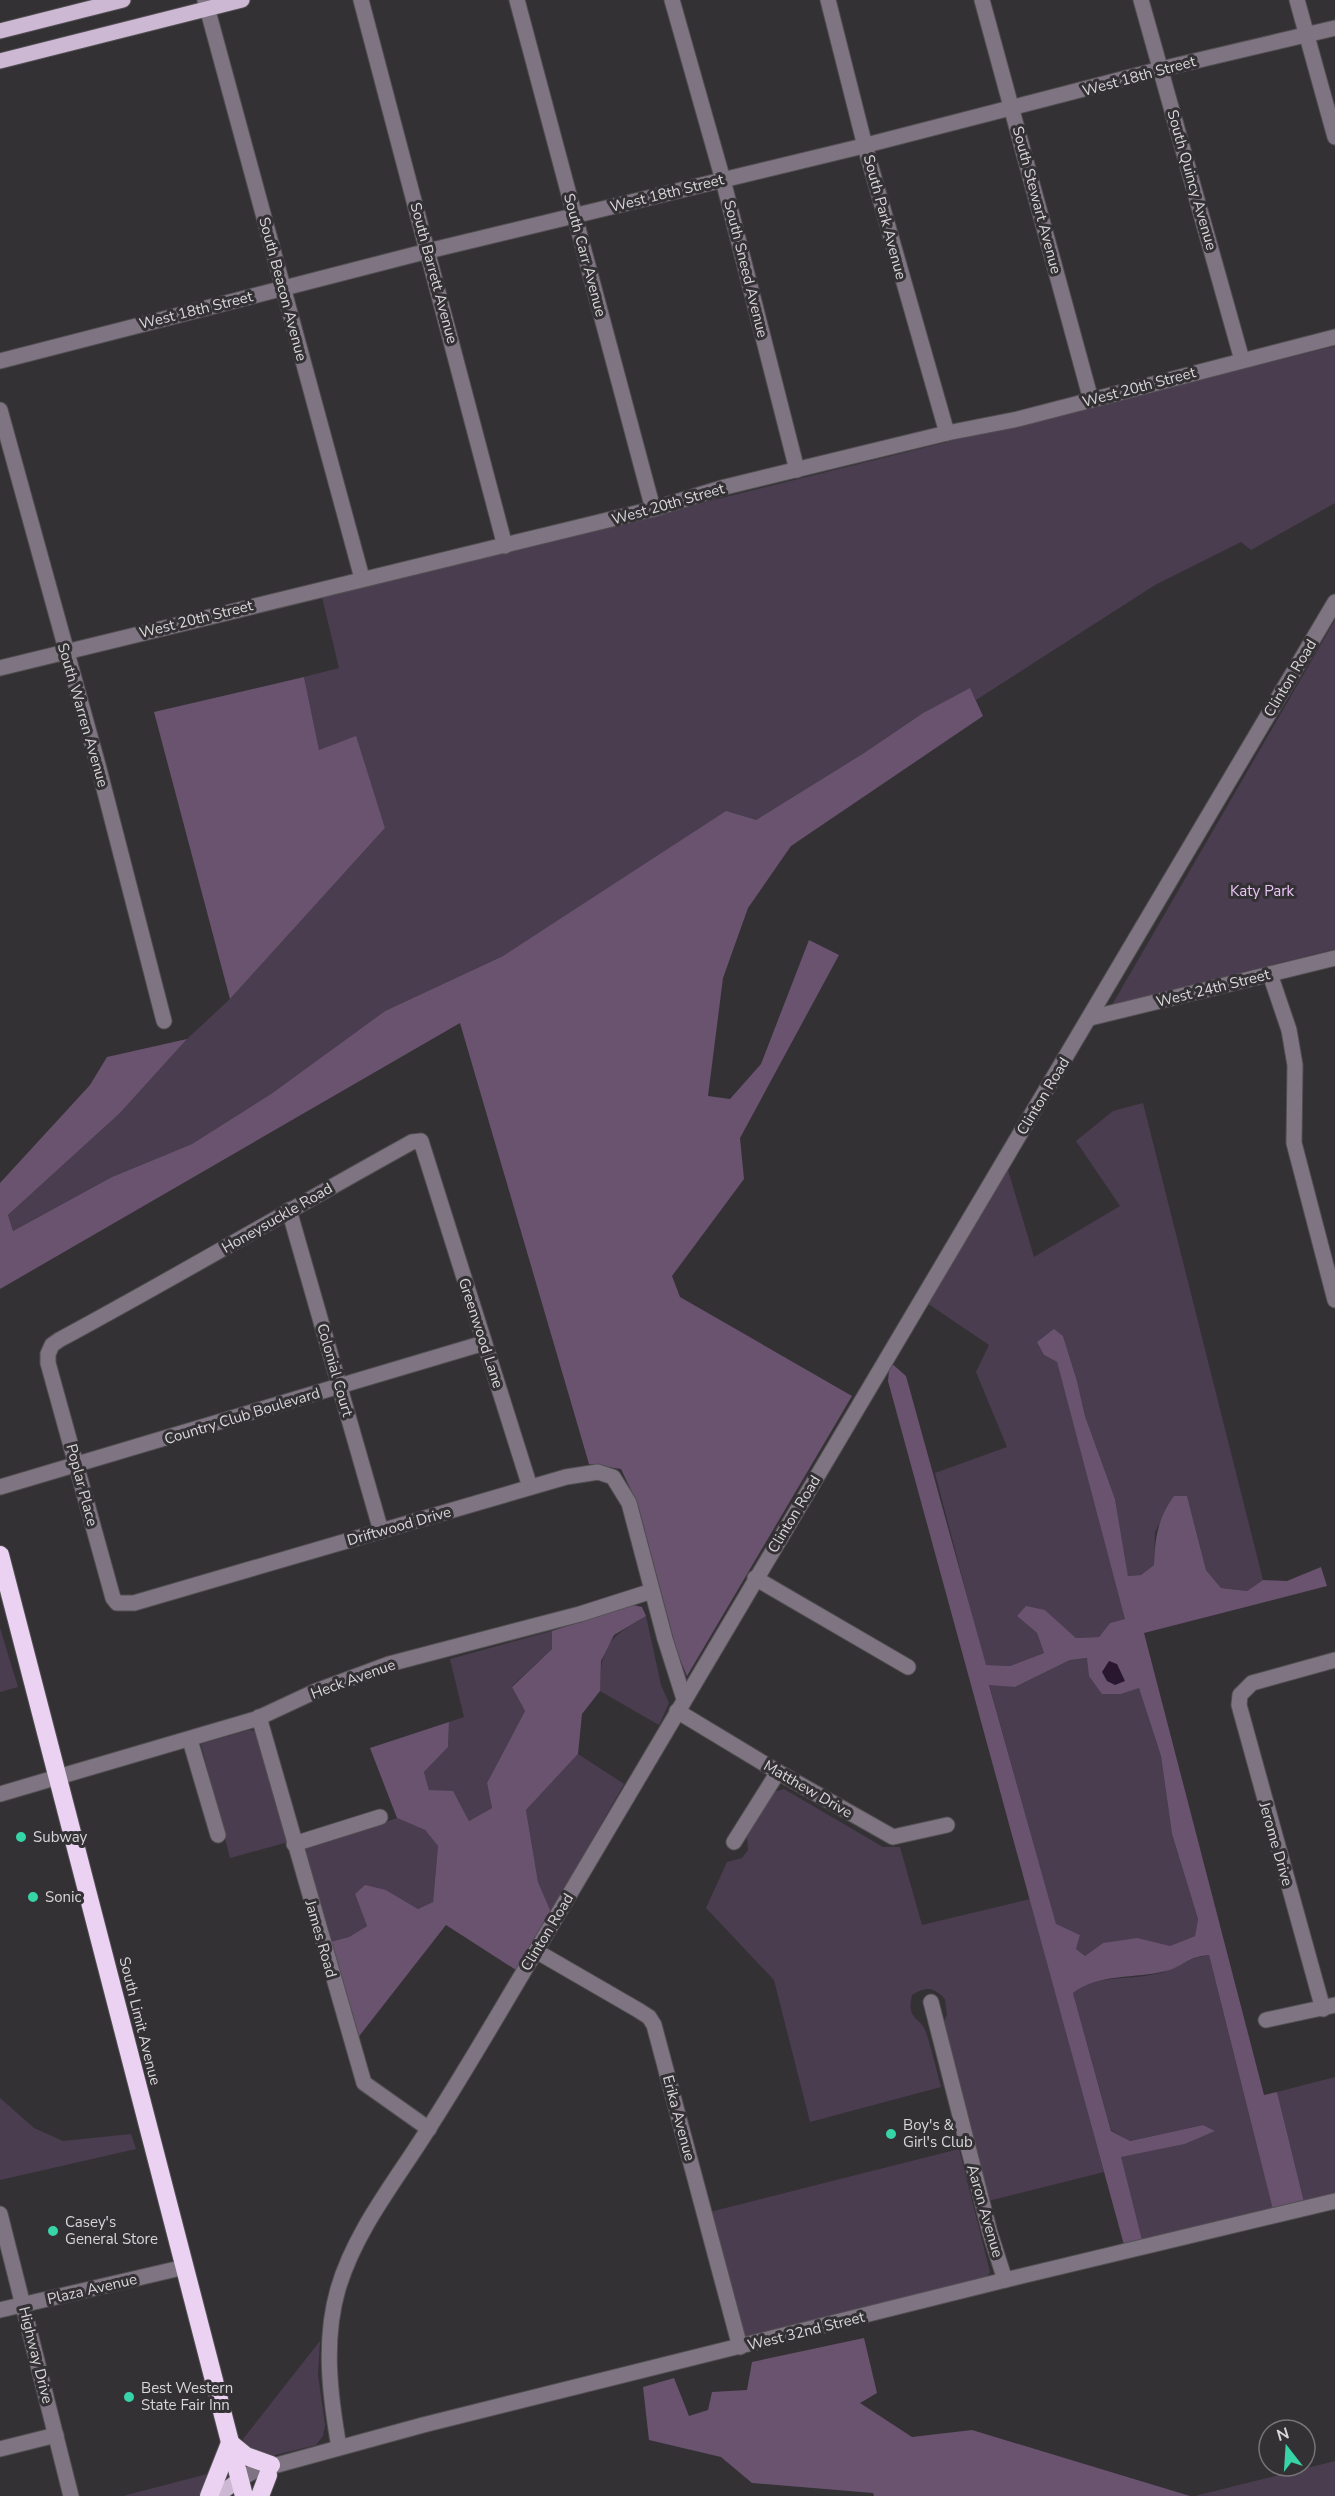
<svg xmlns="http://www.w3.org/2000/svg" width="1335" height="2496" viewBox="0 0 1335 2496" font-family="'Nunito Sans',sans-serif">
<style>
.green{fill:#4b3d50}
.forest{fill:#69536f;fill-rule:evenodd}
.water{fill:#29172f}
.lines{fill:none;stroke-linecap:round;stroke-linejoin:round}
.minor-casing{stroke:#524f53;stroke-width:17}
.major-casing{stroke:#524f53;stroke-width:17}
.highway-casing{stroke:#524f53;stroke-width:20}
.minor{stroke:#7f7582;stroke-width:15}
.major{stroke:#cdb8d3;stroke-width:15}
.highway{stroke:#ebd2f2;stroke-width:18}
.poi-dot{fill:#36d4a7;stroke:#343135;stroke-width:2}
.labels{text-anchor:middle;stroke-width:6;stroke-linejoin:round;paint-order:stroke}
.street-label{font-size:15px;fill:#d8d6d9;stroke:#343135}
.park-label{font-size:15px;fill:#ebc3f6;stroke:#343135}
.poi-label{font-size:15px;fill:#d8d6d9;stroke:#343135;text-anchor:start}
</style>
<rect width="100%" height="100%" fill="#343135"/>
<g class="green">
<path d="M1335 346V503L1251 550 1241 542 1155 585 976 700 969 689 923 713 864 753 756 820 503 956 385 1011 271 1094 192 1144 112 1177 13 1231 8 1215 120 1113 187 1039 230 999 385 828 355 737 319 751 304 677 339 668 322 597Z"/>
<path d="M1335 620V949L1112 1005Z"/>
<path d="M1143 1103 1263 1580 1247 1591 1221 1588 1206 1570 1187 1496H1174L1155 1532 1154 1565 1141 1575 1128 1576 1115 1499 1085 1416 1077 1381 1063 1336 1044 1355 1057 1362 1126 1619 1110 1623 1099 1637 1076 1638 1045 1610 1017 1616 1037 1633 1044 1653 1010 1666 985 1665 935 1473 1007 1447 976 1372 989 1345 927 1303 1008 1170 1034 1257 1120 1206 1076 1141 1113 1111Z"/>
<path d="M646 1616 661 1685 669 1703 659 1725 600 1691C601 1645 607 1639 646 1616Z"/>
<path d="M0 1628 18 1687 0 1692Z"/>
<path d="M552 1631V1649L512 1686 525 1711 487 1783 492 1808 469 1821 453 1792 429 1790 424 1772 448 1747 449 1722 464 1717 450 1659Z"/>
<path d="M1087 1658 1121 1694 1139 1687 1161 1756 1172 1834 1198 1919 1195 1936 1170 1946 1103 1943 1085 1956 1076 1949 1080 1935 1056 1925 989 1684 1015 1687 1070 1660Z"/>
<path d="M249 1730 256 1731 288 1842 230 1858 201 1744Z"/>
<path d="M578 1754 624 1784 551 1912 538 1882 526 1810Z"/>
<path d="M784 1789 883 1847H900L922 1925 1030 1899 1104 2172 988 2201 943 2023 947 2015 945 1999C934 1987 926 1986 912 1995 906 2021 920 2016 926 2032 932 2050 936 2069 941 2087L810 2122 774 1980 706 1908 727 1862 742 1858 748 1850 747 1837 774 1792Z"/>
<path d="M397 1818 425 1830 438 1846 433 1902 418 1909 386 1890 355 1894 367 1926 349 1937 326 1943 301 1850Z"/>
<path d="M1209 1955 1273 2210 1142 2240 1120 2157 1185 2144 1214 2131 1203 2125 1129 2141 1111 2130 1073 1993C1101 1971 1138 1983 1169 1970 1186 1963 1189 1958 1209 1955Z"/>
<path d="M1335 2077V2194L1304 2202 1277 2092Z"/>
<path d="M0 2098 34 2128 63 2141 131 2134 136 2149 0 2180Z"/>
<path d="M959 2149 990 2272 986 2278 748 2339 741 2333 710 2212Z"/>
<path d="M320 2341 318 2375 325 2425 323 2436 316 2445 267 2457 246 2449 243 2439Z"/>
<path d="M1335 2461V2496H1195Z"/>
<path d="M211 2473 200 2496H123Z"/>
</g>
<g class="forest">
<path d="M304 677 319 750 356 736 385 828 230 999 154 712Z"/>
<path d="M970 688 983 716 791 846 748 908 723 978 708 1096 730 1099 761 1064 809 940 839 955 740 1138 744 1179 672 1276 680 1297 852 1396 687 1676 677 1652 638 1505 621 1469 589 1464 460 1023 0 1289V1183L90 1085 107 1057 187 1039 120 1113 8 1215 13 1231 112 1177 192 1144 271 1094 385 1011 503 956 726 811 756 820 864 753 923 713Z"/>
<path d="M1054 1329 1063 1336 1077 1381 1085 1416 1115 1499 1128 1576 1141 1575 1154 1565C1155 1537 1158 1518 1174 1496H1187L1206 1570 1221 1588 1247 1591 1263 1580 1287 1581 1321 1567 1327 1586 1144 1633 1264 2095 1277 2092 1304 2202 1273 2210 1209 1955C1186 1957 1183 1967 1166 1971 1135 1979 1099 1973 1073 1993L1111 2131 1130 2141 1203 2125 1215 2131 1185 2144 1121 2157 1142 2240 1124 2245 888 1381 890 1362 906 1376 986 1665 1010 1666 1044 1653 1037 1633 1017 1616 1026 1606 1045 1610 1076 1638 1099 1637 1110 1623 1125 1619 1057 1362 1044 1355 1037 1342ZM1087 1658 1089 1676 1102 1694H1121L1139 1688 1161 1756 1172 1834 1198 1919 1195 1936 1170 1946 1137 1938 1103 1943 1085 1956 1076 1949 1080 1935 1056 1924 989 1685 1015 1687 1070 1660Z"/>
<path d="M633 1605 642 1607 646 1616 614 1635 601 1661 600 1691 582 1714 578 1754 526 1810 538 1882 551 1912 516 1970 446 1925 353 2044 326 1943 349 1937 367 1926 355 1894 365 1885 386 1890 418 1909 433 1902 438 1846 425 1830 397 1818 370 1748 449 1722 448 1747 424 1772 429 1790 453 1791 469 1821 492 1808 487 1783 525 1711 512 1687 552 1649V1631Z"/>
<path d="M864 2338 877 2393 860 2403 912 2437 972 2430 1190 2496H874L873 2493 752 2483 721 2457 649 2440 643 2387 674 2378 689 2416 708 2410 712 2392 747 2390 752 2362Z"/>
</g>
<path class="water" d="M1109 1661 1117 1664 1125 1681 1115 1685 1107 1681 1102 1672Z"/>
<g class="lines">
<g class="minor-casing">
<g id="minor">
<path d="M205 0 362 578"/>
<path d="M361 0 505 546"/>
<path d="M517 0 653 509"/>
<path d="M672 0 723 180 797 470"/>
<path d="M828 0 865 146 947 433"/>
<path d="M982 0 1091 400"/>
<path d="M1141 0 1242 360"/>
<path d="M1297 0 1335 137"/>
<path d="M0 361 428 251 855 148 1161 69 1335 28"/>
<path d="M0 410 98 765 164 1021"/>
<path d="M0 668 653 509 725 487 947 433 1018 419 1335 337"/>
<path d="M1270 974 1289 1030 1295 1065 1294 1143 1335 1300"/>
<path d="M1090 1018 1335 958"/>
<path d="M289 1210 381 1531"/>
<path d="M0 1487 484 1343"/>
<path d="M530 1487 421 1141 412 1142C294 1207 178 1276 59 1340L52 1345 48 1354V1363L113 1598 117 1603H134L566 1477 598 1472 613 1477 629 1503 665 1639 684 1699"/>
<path d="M755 1578 908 1667"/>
<path d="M677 1711 778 1772 893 1837 947 1825"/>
<path d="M259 1717 364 2083 429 2129"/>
<path d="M190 1740 218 1835"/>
<path d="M0 1794 256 1719 316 1691 389 1664 580 1614 652 1591"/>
<path d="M734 1842 778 1772"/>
<path d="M294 1844 380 1817"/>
<path d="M536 1951 638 2010 649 2017 654 2025 740 2347"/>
<path d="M931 2002 990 2233 1005 2280"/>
<path d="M1323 2009 1239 1705 1240 1695 1252 1683 1335 1660"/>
<path d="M1266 2020 1335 2005"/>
<path d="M0 2214 71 2496"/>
<path d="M0 2310 185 2267"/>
<path d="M339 2447C330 2396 323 2341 338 2289 355 2231 395 2182 427 2131 465 2072 500 2011 536 1951L1335 602"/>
<path d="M0 2449 56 2435"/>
<path d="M240 2479 265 2465H277L423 2425 1005 2280 1335 2201"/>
</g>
</g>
<g class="major-casing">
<g id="major">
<path d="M0 31 123 0"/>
<path d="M0 61 242 0"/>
<path d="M217 2496 240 2479"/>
</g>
</g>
<g class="highway-casing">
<g id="highway">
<path d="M0 1555 244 2496"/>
<path d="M209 2496 230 2443 246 2456 271 2465"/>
<path d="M260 2496 268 2475"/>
</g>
</g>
<use href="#minor" class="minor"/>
<use href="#major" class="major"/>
<use href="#highway" class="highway"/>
</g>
<g class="poi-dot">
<circle cx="21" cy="1837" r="6"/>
<circle cx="33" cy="1897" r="6"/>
<circle cx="891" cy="2134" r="6"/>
<circle cx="53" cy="2231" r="6"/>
<circle cx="129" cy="2397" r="6"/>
</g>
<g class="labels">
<g class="street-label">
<text transform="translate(1139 76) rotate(-15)" y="5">West 18th Street</text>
<text transform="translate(1192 180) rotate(74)" y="5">South Quincy Avenue</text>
<text transform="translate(667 193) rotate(-14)" y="5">West 18th Street</text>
<text transform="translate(1037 200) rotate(75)" y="5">South Stewart Avenue</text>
<text transform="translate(885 217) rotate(75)" y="5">South Park Avenue</text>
<text transform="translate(585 255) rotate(75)" y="5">South Carr Avenue</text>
<text transform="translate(746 269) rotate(76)" y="5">South Sneed Avenue</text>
<text transform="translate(434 273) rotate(75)" y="5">South Barrett Avenue</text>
<text transform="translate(283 289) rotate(75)" y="5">South Beacon Avenue</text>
<text transform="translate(196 310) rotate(-14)" y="5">West 18th Street</text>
<text transform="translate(1139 387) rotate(-15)" y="5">West 20th Street</text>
<text transform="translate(668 504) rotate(-16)" y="5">West 20th Street</text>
<text transform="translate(196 619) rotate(-14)" y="5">West 20th Street</text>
<text transform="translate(1290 678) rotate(-59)" y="5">Clinton Road</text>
<text transform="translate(83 715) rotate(74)" y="5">South Warren Avenue</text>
<text transform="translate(1213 988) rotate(-14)" y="5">West 24th Street</text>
<text transform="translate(1043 1096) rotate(-59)" y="5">Clinton Road</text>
<text transform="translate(277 1218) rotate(-30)" y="5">Honeysuckle Road</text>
<text transform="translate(481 1333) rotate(72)" y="5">Greenwood Lane</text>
<text transform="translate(335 1370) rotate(74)" y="5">Colonial Court</text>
<text transform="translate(242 1416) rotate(-17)" y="5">Country Club Boulevard</text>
<text transform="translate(82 1485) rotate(75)" y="5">Poplar Place</text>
<text transform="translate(794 1514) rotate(-59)" y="5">Clinton Road</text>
<text transform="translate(399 1526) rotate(-16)" y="5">Driftwood Drive</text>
<text transform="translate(353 1679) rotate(-20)" y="5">Heck Avenue</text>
<text transform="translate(808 1789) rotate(30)" y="5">Matthew Drive</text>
<text transform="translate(1276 1844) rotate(74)" y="5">Jerome Drive</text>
<text transform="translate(547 1932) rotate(-59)" y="5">Clinton Road</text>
<text transform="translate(321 1939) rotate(74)" y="5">James Road</text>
<text transform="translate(140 2021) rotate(76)" y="5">South Limit Avenue</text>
<text transform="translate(679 2118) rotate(75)" y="5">Erika Avenue</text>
<text transform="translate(985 2211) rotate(74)" y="5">Aaron Avenue</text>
<text transform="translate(92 2289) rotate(-13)" y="5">Plaza Avenue</text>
<text transform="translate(806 2331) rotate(-14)" y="5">West 32nd Street</text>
<text transform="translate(36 2355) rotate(76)" y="5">Highway Drive</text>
</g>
<g class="park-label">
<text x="1262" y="896">Katy Park</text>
</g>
<g class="poi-label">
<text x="33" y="1842">Subway</text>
<text x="45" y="1902">Sonic</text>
<text x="903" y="2130">Boy's &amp;<tspan x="903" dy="17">Girl's Club</tspan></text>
<text x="65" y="2227">Casey's<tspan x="65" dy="17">General Store</tspan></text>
<text x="141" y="2393">Best Western<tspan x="141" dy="17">State Fair Inn</tspan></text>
</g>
</g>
<g transform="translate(1287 2448) rotate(343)"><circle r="28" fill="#343135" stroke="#767377" stroke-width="1.5"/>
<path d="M0-4.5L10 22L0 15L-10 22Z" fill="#36d4a7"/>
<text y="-9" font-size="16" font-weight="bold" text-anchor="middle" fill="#d8d6d9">N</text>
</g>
</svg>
